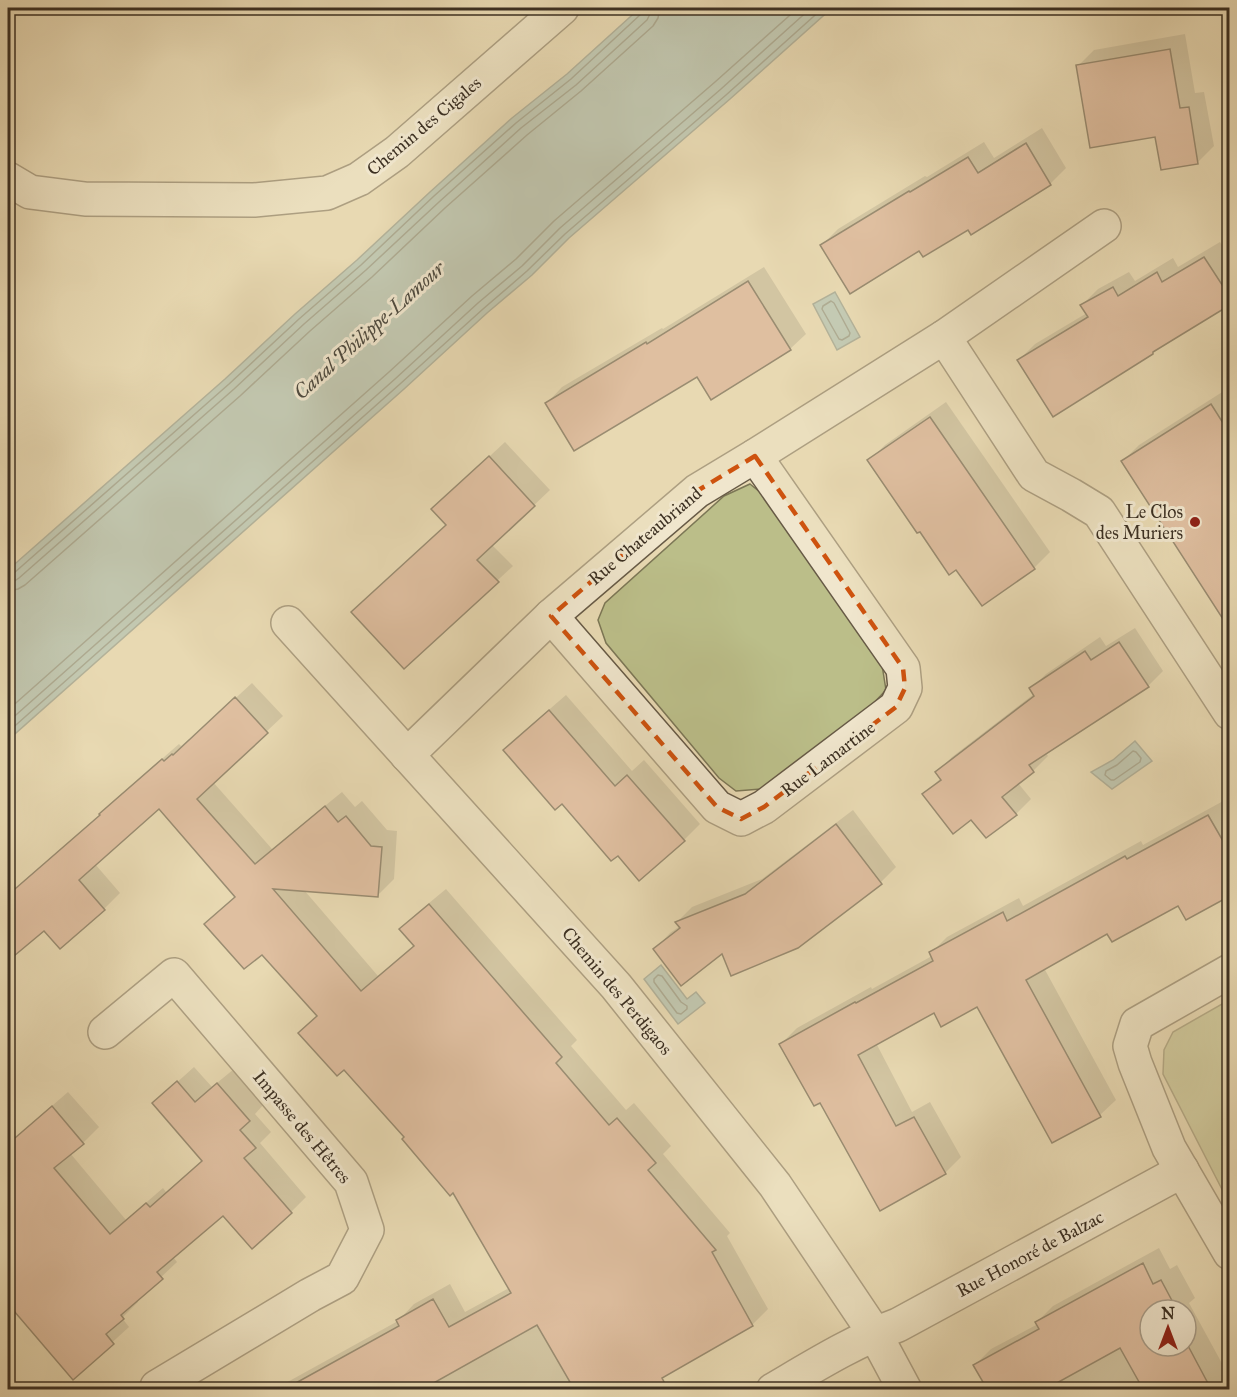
<svg xmlns="http://www.w3.org/2000/svg" width="1237" height="1397" viewBox="0 0 1237 1397" font-family="'IM FELL Great Primer',serif">
<style>
.green{fill:#bbbe89;stroke:#7c7756;stroke-width:1.5}
.water{fill:#99b9b4;stroke:#74827a;stroke-width:1.5}
.shadow{fill:#0003;fill-rule:evenodd}
.lines{fill:none;stroke-linecap:round;stroke-linejoin:round}
.shore{stroke:#6a746b;stroke-width:1.5}
.building{fill:#d49f8a;stroke:#3c3022;stroke-width:1.5}
.street-casing{stroke:#675a46;stroke-width:36}
.street{stroke:#f0e6cd;stroke-width:33}
.marked{fill:none;stroke:#ce530f;stroke-width:4.5;stroke-dasharray:12 8;stroke-linejoin:round}
.poi-dot{fill:#8f2418;stroke:#f0e6cd;stroke-width:2}
.labels{text-anchor:middle;stroke-width:6;stroke-linejoin:round;paint-order:stroke}
.street-label{font-size:18px;fill:#3c3022;stroke:#f0e6cd}
.poi-label{font-size:18px;fill:#3c3022;stroke:#f0e6cd;text-anchor:end}
.water-label{font-size:20px;font-style:italic;fill:#4f4b3f;stroke:#f0e6cd}
</style>
<rect width="100%" height="100%" fill="#e8d9b2"/>
<filter id="stains"><feTurbulence type="fractalNoise" baseFrequency=".00333" numOctaves="4"/><feColorMatrix values="0 0 0 0 .2 0 0 0 0 .09 0 0 0 0 .02 0 0 0 .5 -.17"/></filter>
<radialGradient id="worn" r=".72"><stop offset=".6" stop-color="#630" stop-opacity="0"/><stop offset="1" stop-color="#630" stop-opacity=".3"/></radialGradient>
<g class="green">
<path d="M750 484 775 504 882 665 886 690 869 708 761 789 736 791 719 778 606 643 598 620 605 603 724 496Z"/>
<path d="M1229 1000V1203L1163 1074 1164 1050 1173 1032Z"/>
</g>
<g class="water">
<path d="M640 8H832L730 99 569 238 532 275 487 313 404 389 8 740V570L225 379 295 314 357 260 430 192 512 118 567 74Z"/>
<path d="M835 292 860 337 837 350 813 304Z"/>
<path d="M1135 741 1152 761 1112 789 1091 772 1113 760Z"/>
<path d="M661 965 687 999 696 992 705 1003 678 1024 644 979Z"/>
</g>
<g class="shadow">
<path d="M1185 34 1195 93 1204 92 1214 146 1198 162 1162 169 1156 136 1078 66 1094 50Z"/>
<path d="M1042 128 1066 168 1050 184 968 228 920 248 822 245 838 229 925 176 927 177 984 142 994 158Z"/>
<path d="M1220 242 1230 256V303L1019 360 1035 344 1087 313 1082 305 1098 289 1129 272 1135 281 1173 258 1178 267Z"/>
<path d="M764 267 806 334 790 349 712 398 697 375 547 403 562 387 662 328 663 329Z"/>
<path d="M1227 389 1230 392V582L1123 461 1139 445Z"/>
<path d="M946 402 1050 552 1034 568H957L869 461 885 445Z"/>
<path d="M505 442 550 490 492 545 513 566 404 667 447 524 449 494Z"/>
<path d="M1135 628 1163 671 1148 686 1046 753 1048 756 1033 771 1018 783 1031 799 1016 814 971 818 924 794 941 778 937 772 952 757 1034 694 1031 689 1046 674 1100 637 1106 646Z"/>
<path d="M252 683 283 716 213 782 272 849 342 792 355 807 362 801 387 830 397 831 394 879 378 895 304 890 378 976 415 944 401 929 417 913 446 889 577 1040 571 1046 626 1110 634 1103 671 1146 663 1154 730 1233 727 1236 768 1309 752 1325 668 1373 662 1379 642 1390H273L398 1321 414 1304 450 1284 465 1312 509 1288 453 1191 406 1137 318 1015 262 953 206 924 236 896 159 807 95 864 120 893 104 909 44 928 8 960V895L101 814 117 798 179 744 181 746 189 739 190 740Z"/>
<path d="M566 695 632 771 644 760 700 824 684 840 618 854 521 734Z"/>
<path d="M1225 800 1230 809V894L1179 904 1108 931 1044 968 1116 1100 1100 1115 1053 1141 977 1005 934 1011 876 1043 912 1112 930 1102 961 1157 945 1173 821 1101 781 1044 797 1028 871 987 872 989 932 956 931 953 947 937 1019 898 1023 906 1141 841 1143 845Z"/>
<path d="M853 810 896 867 881 882 723 952 655 949 670 933 680 926 677 922 692 907 762 879Z"/>
<path d="M8 979 13 986 8 991Z"/>
<path d="M194 1067 212 1087 234 1069 264 1104 255 1114 271 1132 260 1143 306 1197 291 1212 223 1214 173 1257 177 1262 137 1300 138 1302 122 1318 129 1327 73 1378 8 1302V1144L68 1092 99 1127 83 1143 70 1153 126 1220 163 1188 166 1192 203 1160 154 1103Z"/>
<path d="M1159 1248 1170 1269 1177 1265 1195 1298 1189 1303 1230 1378V1390H989L975 1365 991 1349 1038 1324 1037 1322 1053 1306ZM1150 1310H1186V1346H1150Z"/>
</g>
<g class="lines">
<g class="shore">
<path d="M831 301 834 303 850 333 849 336 842 340 839 339 822 309 823 306Z"/>
<path d="M8 574 14 573 229 384 299 319 361 265 434 196 516 123 571 79 641 14 643 8"/>
<path d="M8 582H13L19 578 234 389 304 324 366 270 439 202 521 128 576 85 647 20 650 14 651 8"/>
<path d="M8 591 18 589 25 585 240 396 310 331 372 277 445 208 527 135 581 91 653 26 658 18 660 8"/>
<path d="M8 710 389 372 472 296 516 259 554 221 715 82 798 8"/>
<path d="M8 722 395 379 478 303 522 266 560 228 721 89 811 8"/>
<path d="M8 732 400 384 483 309 527 271 565 234 726 95 823 8"/>
<path d="M1133 751 1136 752 1141 758 1140 762 1114 780H1111L1105 775 1106 771 1117 765Z"/>
<path d="M658 975 662 976 681 1002 687 1006V1009L681 1014 677 1013 654 982V979Z"/>
</g>
</g>
<g class="building">
<path d="M1170 49 1180 108 1189 107 1198 164 1161 170 1155 137 1090 148 1076 65Z"/>
<path d="M1026 143 1051 185 971 235 968 230 923 257 919 251 850 294 820 245 909 191 910 192 968 157 978 173Z"/>
<path d="M1204 257 1230 297V305L1153 352V354L1053 417 1017 360 1088 317 1080 305 1113 287 1118 296 1157 272 1162 282Z"/>
<path d="M748 281 791 350 711 400 697 377 574 451 545 403 646 342 647 344Z"/>
<path d="M1211 404 1230 434V630L1121 461Z"/>
<path d="M930 417 1035 569 982 606 956 570 949 575 920 532 917 533 867 460Z"/>
<path d="M489 456 535 506 477 560 499 582 404 669 351 612 446 525 431 509Z"/>
<path d="M1119 642 1149 687 1029 765 1034 772 1002 797 1017 815 986 838 971 820 953 834 922 794 941 780 935 772 1034 696 1029 688 1085 651 1091 660Z"/>
<path d="M235 697 268 733 197 799 255 864 325 806 338 822 346 816 371 846 382 847 378 897 273 889 361 991 414 946 399 929 429 904 562 1057 556 1063 609 1125 617 1118 656 1163 648 1170 716 1250 712 1252 753 1326 662 1378 668 1389H574L537 1325 423 1389H285L399 1326 396 1320 433 1299 449 1327 511 1293 453 1193 450 1196 402 1139 404 1137 344 1070 337 1076 298 1033 317 1016 262 955 244 969 204 924 235 897 159 809 79 880 105 910 60 949 44 931 8 961V895L100 815 99 814 162 759 164 761 172 754 173 755Z"/>
<path d="M549 710 615 786 627 775 685 841 639 881 618 856 611 861 562 804 555 810 503 750Z"/>
<path d="M1208 815 1230 853V896L1186 920 1178 906 1112 942 1107 934 1026 980 1101 1117 1052 1143 977 1007 941 1027 934 1013 858 1055 896 1126 914 1117 946 1174 880 1211 820 1103 814 1106 779 1044 855 1002 856 1003 933 961 929 952 1003 912 1007 921 1125 856 1127 859Z"/>
<path d="M836 824 882 884 798 948 731 976 722 954 681 986 653 949 680 928 675 922 745 894Z"/>
<path d="M177 1081 195 1102 217 1083 250 1121 240 1130 256 1148 244 1158 292 1213 252 1249 223 1216 157 1272 163 1279 121 1315 124 1319 106 1334 114 1344 73 1380 8 1304V1144L52 1106 84 1144 54 1168 110 1234 146 1203 150 1207 202 1161 152 1103Z"/>
<path d="M1143 1263 1153 1284 1161 1280 1177 1310H1150V1346H1186V1342L1211 1389H1143L1120 1348 1046 1389H987L973 1365 1039 1329 1035 1322Z"/>
</g>
<g class="lines">
<g class="street-casing">
<g id="street">
<path d="M8 179 30 192 85 199 254 200 327 193 359 179 397 152 562 8"/>
<path d="M944 337 1034 475 1071 495 1099 512 1230 713"/>
<path d="M551 616 717 807 741 819 764 807 896 707 905 688 903 668 755 456"/>
<path d="M288 623 616 986 775 1185 875 1334 905 1390"/>
<path d="M407 755 551 616 697 491 755 456 944 337 1104 226"/>
<path d="M1230 971 1137 1024 1130 1046 1135 1063 1169 1148 1230 1253"/>
<path d="M105 1032 174 975 351 1182 367 1230 342 1278 310 1295 157 1387 158 1390"/>
<path d="M773 1390C814 1366 854 1341 898 1325L1167 1179 1182 1170"/>
</g>
</g>
<use href="#street" class="street"/>
</g>
<path d="M0 0H1237V1397H0ZM755 456 903 668 905 688 896 707 764 807 741 819 717 807 551 616 697 491Z" fill="#e8d9b2" fill-opacity=".55" fill-rule="evenodd"/>
<path class="marked" d="M755 456 903 668 905 688 896 707 764 807 741 819 717 807 551 616 697 491Z"/>
<circle class="poi-dot" cx="1195" cy="522" r="6"/>
<g class="labels">
<g class="street-label">
<text transform="translate(424 126) rotate(-40)" y="6">Chemin des Cigales</text>
<text transform="translate(645 536) rotate(-40)" y="6">Rue Chateaubriand</text>
<text transform="translate(828 759) rotate(-37)" y="6">Rue Lamartine</text>
<text transform="translate(617 991) rotate(50)" y="6">Chemin des Perdigaos</text>
<text transform="translate(302 1127) rotate(50)" y="6">Impasse des Hêtres</text>
<text transform="translate(1030 1254) rotate(-28)" y="6">Rue Honoré de Balzac</text>
</g>
<g class="poi-label">
<text x="1183" y="518">Le Clos<tspan x="1183" dy="21">des Muriers</tspan></text>
</g>
<g class="water-label">
<text transform="translate(369 330) rotate(-42)" y="7">Canal Philippe-Lamour</text>
</g>
</g>
<rect width="1237" height="1397" fill="none" stroke="#e8d9b2" stroke-width="30"/>
<rect x="9" y="9" width="1219" height="1379" fill="none" stroke="#3c3022" stroke-width="3"/>
<rect x="15" y="15" width="1207" height="1367" fill="none" stroke="#3c3022" stroke-width="1.5"/>
<g transform="translate(1168 1328)"><circle r="28" fill="#f0e6cd" stroke="#a89d89" stroke-width="1.5"/>
<path d="M0-4.5L10 22L0 15L-10 22Z" fill="#8f2418"/>
<text y="-9" font-size="16" font-weight="bold" text-anchor="middle" fill="#3c3022">N</text>
</g>
<rect width="100%" height="100%" filter="url(#stains)"/>
<rect width="100%" height="100%" fill="url(#worn)"/>
</svg>
